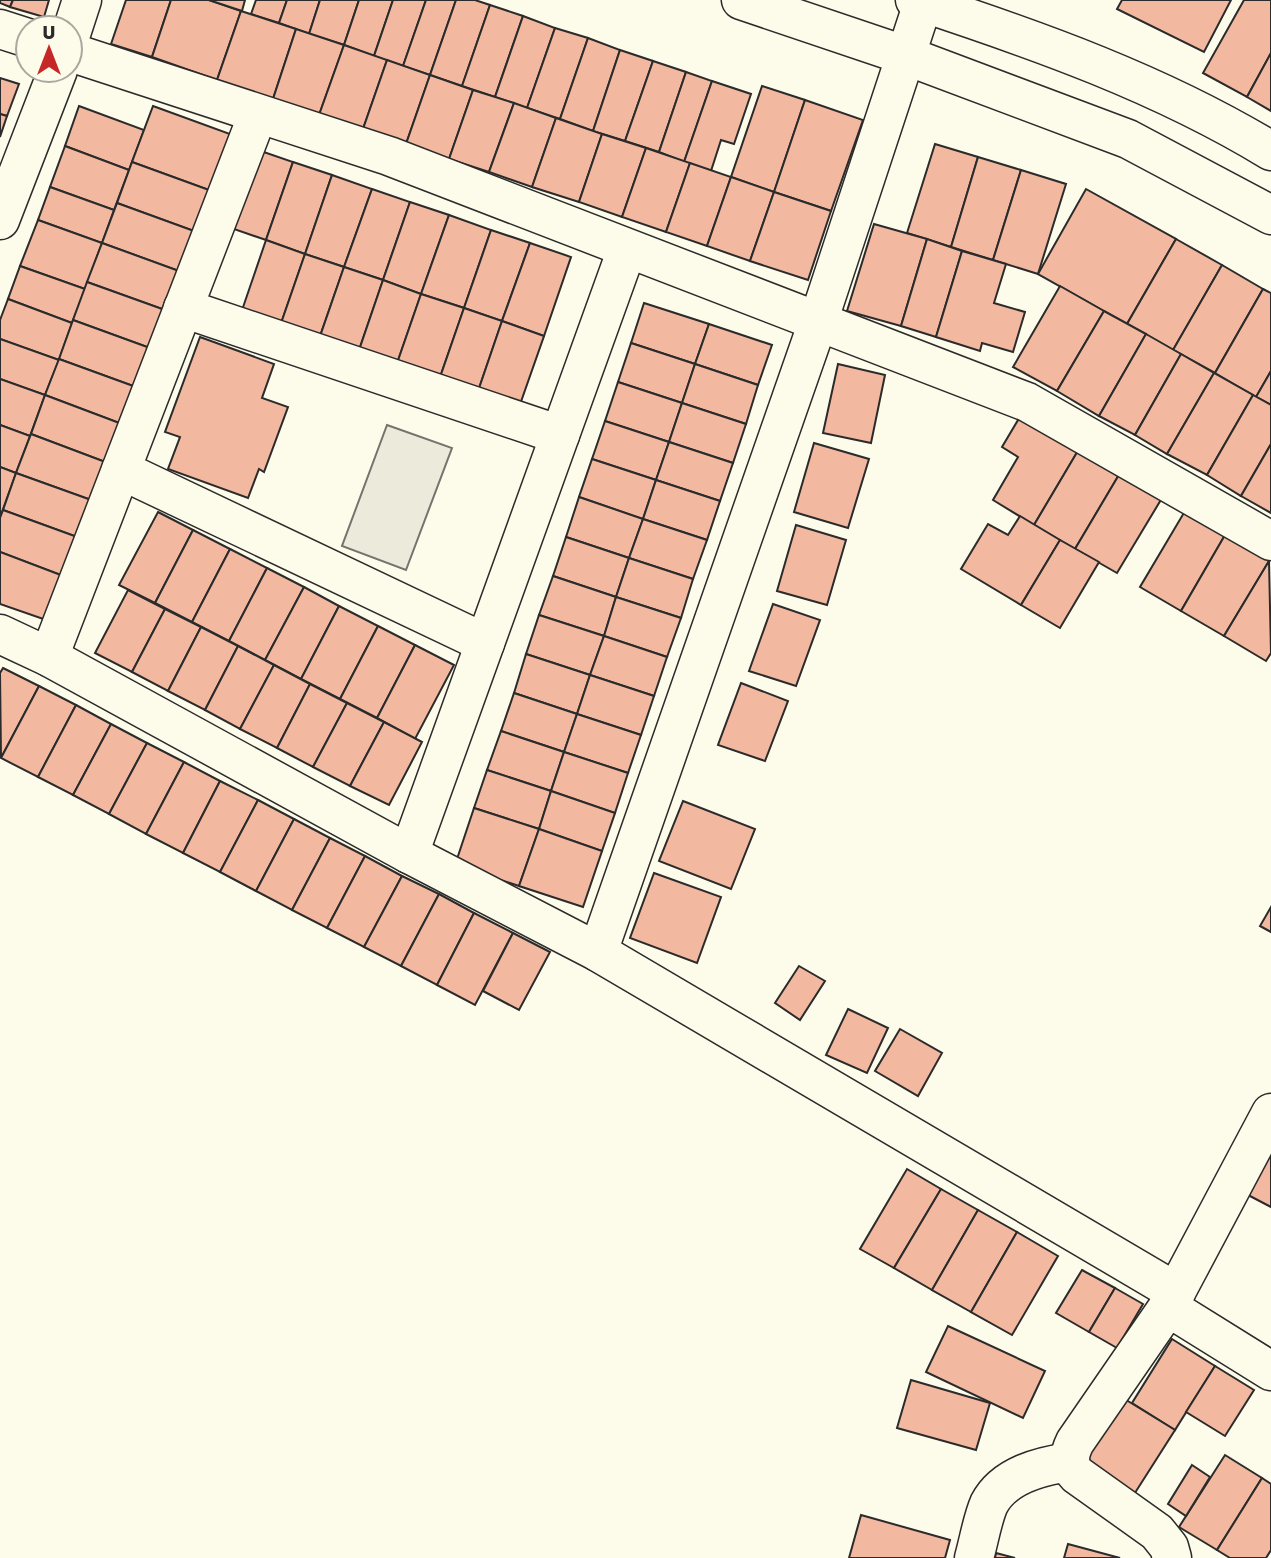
<svg xmlns="http://www.w3.org/2000/svg" width="1271" height="1558" viewBox="0 0 1271 1558" font-family="Jost,sans-serif">
<style>
.green{fill:#ecebdb;stroke:#74746e;stroke-width:2}
.building{fill:#f2b8a0;stroke:#2b2b2b;stroke-width:2}
.lines{fill:none;stroke-linecap:round;stroke-linejoin:round}
.street-casing{stroke:#2b2b2b;stroke-width:41}
.secondary-casing{stroke:#2b2b2b;stroke-width:41}
.street{stroke:#fdfbea;stroke-width:38}
.secondary{stroke:#fdfbea;stroke-width:38}
</style>
<rect width="100%" height="100%" fill="#fdfbea"/>
<path class="green" d="M387 425 452 448 406 570 342 546Z"/>
<g class="building">
<path d="M0 0H13L10 7 0 3Z"/>
<path d="M13 0H49L44 17 10 7Z"/>
<path d="M126 0H171L152 57 111 44Z"/>
<path d="M171 0H209L241 11 217 80 152 57Z"/>
<path d="M209 0H245L242 11Z"/>
<path d="M256 0H287L279 23 251 14Z"/>
<path d="M287 0H320L309 34 279 23Z"/>
<path d="M320 0H359L344 45 309 34Z"/>
<path d="M359 0H393L374 56 344 45Z"/>
<path d="M393 0H426L403 66 374 56Z"/>
<path d="M426 0H456L430 75 403 66Z"/>
<path d="M456 0H475L490 5 462 86 430 75Z"/>
<path d="M1122 0H1231L1204 52 1117 9Z"/>
<path d="M1244 0H1271V53L1247 97 1203 73Z"/>
<path d="M490 5 523 16 495 97 462 86Z"/>
<path d="M241 11 296 29 273 99 217 80Z"/>
<path d="M523 16 555 28 527 108 495 97Z"/>
<path d="M555 28 588 38 560 119 527 108Z"/>
<path d="M296 29 344 45 319 115 273 99Z"/>
<path d="M588 38 620 50 593 131 560 119Z"/>
<path d="M344 45 387 60 363 129 319 115Z"/>
<path d="M620 50 653 61 625 141 593 131Z"/>
<path d="M1271 53V111L1247 97Z"/>
<path d="M387 60 430 75 406 144 363 129Z"/>
<path d="M653 61 686 72 659 152 625 141Z"/>
<path d="M686 72 712 81 684 162 659 152Z"/>
<path d="M430 75 473 90 449 159 406 144Z"/>
<path d="M0 78 19 84 7 116 0 114Z"/>
<path d="M712 81 751 94 734 144 721 140 711 171 684 162Z"/>
<path d="M762 86 805 100 774 192 731 177Z"/>
<path d="M473 90 514 103 489 172 449 159Z"/>
<path d="M805 100 863 120 831 211 774 192Z"/>
<path d="M514 103 556 118 532 187 489 172Z"/>
<path d="M79 106 144 130 129 170 65 146Z"/>
<path d="M153 106 230 134 209 190 132 162Z"/>
<path d="M0 114 7 116 0 137Z"/>
<path d="M556 118 602 134 579 202 532 187Z"/>
<path d="M602 134 646 148 622 217 579 202Z"/>
<path d="M935 144 978 157 951 247 907 233Z"/>
<path d="M65 146 129 170 114 210 50 187Z"/>
<path d="M646 148 690 163 666 232 622 217Z"/>
<path d="M255 149 293 162 266 240 228 227Z"/>
<path d="M978 157 1021 170 993 260 951 247Z"/>
<path d="M132 162 209 190 194 231 117 203Z"/>
<path d="M293 162 332 175 305 254 266 240Z"/>
<path d="M690 163 731 177 707 246 666 232Z"/>
<path d="M1021 170 1066 184 1038 274 993 260Z"/>
<path d="M332 175 372 189 344 267 305 254Z"/>
<path d="M731 177 774 192 750 261 707 246Z"/>
<path d="M50 187 114 210 102 243 38 220Z"/>
<path d="M372 189 410 202 383 280 344 267Z"/>
<path d="M1086 189 1176 239 1127 324 1038 274Z"/>
<path d="M774 192 831 211 808 280 750 261Z"/>
<path d="M410 202 449 215 421 294 383 280Z"/>
<path d="M117 203 194 231 179 271 102 243Z"/>
<path d="M449 215 491 230 464 308 421 294Z"/>
<path d="M38 220 102 243 85 289 20 266Z"/>
<path d="M874 224 927 239 901 326 847 311Z"/>
<path d="M491 230 530 243 502 321 464 308Z"/>
<path d="M927 239 962 251 936 337 901 326Z"/>
<path d="M1176 239 1222 265 1173 350 1127 324Z"/>
<path d="M266 240 305 254 278 332 239 319Z"/>
<path d="M102 243 179 271 165 310 87 282Z"/>
<path d="M530 243 571 257 544 336 502 321Z"/>
<path d="M962 251 1006 264 994 303 1025 312 1013 352 982 343 980 351 936 337Z"/>
<path d="M305 254 344 267 317 345 278 332Z"/>
<path d="M1222 265 1263 289 1215 373 1173 350Z"/>
<path d="M20 266 85 289 72 323 8 299Z"/>
<path d="M344 267 383 280 356 359 317 345Z"/>
<path d="M383 280 421 294 394 372 356 359Z"/>
<path d="M87 282 165 310 150 348 73 320Z"/>
<path d="M1060 286 1104 311 1057 391 1013 367Z"/>
<path d="M1263 289 1271 293V371L1256 397 1215 373Z"/>
<path d="M421 294 464 308 437 386 394 372Z"/>
<path d="M8 299 72 323 59 360 0 339V320Z"/>
<path d="M644 303 709 324 695 364 631 343Z"/>
<path d="M464 308 502 321 475 400 437 386Z"/>
<path d="M1104 311 1146 334 1099 416 1057 391Z"/>
<path d="M73 320 150 348 136 387 59 359Z"/>
<path d="M502 321 544 336 517 413 475 400Z"/>
<path d="M709 324 772 345 758 385 695 364Z"/>
<path d="M1146 334 1181 354 1135 435 1099 416Z"/>
<path d="M200 337 274 364 262 398 288 407 264 472 259 469 248 498 168 469 180 437 165 432Z"/>
<path d="M0 339 59 360 45 395 0 379Z"/>
<path d="M631 343 695 364 682 403 618 382Z"/>
<path d="M1181 354 1214 373 1167 454 1135 435Z"/>
<path d="M59 359 136 387 122 424 45 395Z"/>
<path d="M695 364 758 385 746 424 682 403Z"/>
<path d="M838 364 885 375 871 443 823 433Z"/>
<path d="M1271 371V405L1256 397Z"/>
<path d="M1214 373 1253 395 1207 475 1167 454Z"/>
<path d="M0 379 45 395 30 436 0 425Z"/>
<path d="M618 382 682 403 669 442 605 421Z"/>
<path d="M45 395 122 424 108 463 31 434Z"/>
<path d="M1253 395 1271 405V444L1241 496 1207 475Z"/>
<path d="M682 403 746 424 733 463 669 442Z"/>
<path d="M1021 415 1079 449 1034 525 993 500 1018 457 1002 447Z"/>
<path d="M605 421 669 442 656 480 592 459Z"/>
<path d="M0 425 30 436 16 473 0 467Z"/>
<path d="M31 434 108 463 94 501 16 473Z"/>
<path d="M669 442 733 463 720 501 656 480Z"/>
<path d="M814 443 869 459 848 528 794 512Z"/>
<path d="M1271 444V513L1241 496Z"/>
<path d="M1079 449 1120 473 1075 549 1034 525Z"/>
<path d="M592 459 656 480 643 519 579 497Z"/>
<path d="M0 467 16 473 1 515 0 514Z"/>
<path d="M16 473 94 501 80 538 3 510Z"/>
<path d="M1120 473 1162 498 1117 573 1075 549Z"/>
<path d="M656 480 720 501 707 540 643 519Z"/>
<path d="M579 497 643 519 629 558 566 537Z"/>
<path d="M3 510 80 538 66 577 0 552V518Z"/>
<path d="M1185 511 1225 535 1181 611 1140 587Z"/>
<path d="M158 512 193 530 155 603 119 585Z"/>
<path d="M1020 516 1060 540 1021 605 961 569 988 524 1008 535Z"/>
<path d="M643 519 707 540 693 579 629 558Z"/>
<path d="M796 525 846 540 827 605 777 591Z"/>
<path d="M193 530 230 549 192 622 155 603Z"/>
<path d="M1225 535 1269 561 1224 636 1181 611Z"/>
<path d="M566 537 629 558 616 597 553 576Z"/>
<path d="M1060 540 1099 562 1060 628 1021 605Z"/>
<path d="M230 549 267 568 229 641 192 622Z"/>
<path d="M0 552 66 577 49 621 0 604Z"/>
<path d="M629 558 693 579 681 618 616 597Z"/>
<path d="M1269 561 1271 653 1266 661 1224 636Z"/>
<path d="M267 568 304 587 265 660 229 641Z"/>
<path d="M553 576 616 597 604 636 539 615Z"/>
<path d="M304 587 339 606 301 679 265 660Z"/>
<path d="M128 590 165 609 132 672 95 653Z"/>
<path d="M616 597 681 618 667 657 604 636Z"/>
<path d="M773 604 820 620 796 686 749 671Z"/>
<path d="M339 606 378 626 340 699 301 679Z"/>
<path d="M165 609 201 627 168 691 132 672Z"/>
<path d="M539 615 604 636 590 675 526 654Z"/>
<path d="M378 626 415 645 377 718 340 699Z"/>
<path d="M201 627 238 646 205 710 168 691Z"/>
<path d="M604 636 667 657 654 696 590 675Z"/>
<path d="M415 645 454 665 415 739 377 718Z"/>
<path d="M238 646 274 665 240 729 205 710Z"/>
<path d="M526 654 590 675 577 714 514 693Z"/>
<path d="M274 665 310 684 277 748 240 729Z"/>
<path d="M3 668 39 686 1 758 0 673Z"/>
<path d="M590 675 654 696 641 735 577 714Z"/>
<path d="M741 683 788 701 765 761 718 745Z"/>
<path d="M310 684 347 703 313 767 277 748Z"/>
<path d="M39 686 76 705 38 777 1 758Z"/>
<path d="M514 693 577 714 564 752 501 731Z"/>
<path d="M347 703 384 722 350 786 313 767Z"/>
<path d="M76 705 111 724 73 795 38 777Z"/>
<path d="M577 714 641 735 628 773 564 752Z"/>
<path d="M384 722 422 742 389 805 350 786Z"/>
<path d="M111 724 147 743 109 814 73 795Z"/>
<path d="M501 731 564 752 551 791 487 770Z"/>
<path d="M147 743 184 762 146 834 109 814Z"/>
<path d="M564 752 628 773 615 813 551 791Z"/>
<path d="M184 762 220 781 183 853 146 834Z"/>
<path d="M487 770 551 791 539 829 474 808Z"/>
<path d="M220 781 258 800 220 872 183 853Z"/>
<path d="M551 791 615 813 602 851 539 829Z"/>
<path d="M258 800 294 819 256 891 220 872Z"/>
<path d="M683 801 755 829 731 889 659 861Z"/>
<path d="M474 808 539 829 519 886 455 865Z"/>
<path d="M294 819 330 838 292 910 256 891Z"/>
<path d="M539 829 602 851 583 907 519 886Z"/>
<path d="M330 838 365 856 327 928 292 910Z"/>
<path d="M365 856 402 876 364 947 327 928Z"/>
<path d="M654 873 721 897 697 963 630 938Z"/>
<path d="M402 876 439 894 401 966 364 947Z"/>
<path d="M439 894 474 913 437 985 401 966Z"/>
<path d="M1271 907V932L1260 926Z"/>
<path d="M474 913 513 933 475 1005 437 985Z"/>
<path d="M513 933 550 952 519 1010 483 991Z"/>
<path d="M799 966 825 981 800 1020 775 1003Z"/>
<path d="M848 1009 888 1028 867 1073 826 1055Z"/>
<path d="M900 1029 942 1053 918 1096 875 1071Z"/>
<path d="M1271 1153V1207L1248 1195Z"/>
<path d="M907 1169 941 1189 894 1268 860 1249Z"/>
<path d="M941 1189 978 1210 932 1290 894 1268Z"/>
<path d="M978 1210 1017 1232 971 1312 932 1290Z"/>
<path d="M1017 1232 1058 1256 1012 1335 971 1312Z"/>
<path d="M1082 1270 1115 1288 1089 1332 1056 1313Z"/>
<path d="M1115 1288 1143 1304 1117 1348 1089 1332Z"/>
<path d="M948 1326 1045 1371 1023 1418 926 1372Z"/>
<path d="M1172 1339 1215 1366 1175 1430 1132 1403Z"/>
<path d="M1215 1366 1254 1390 1225 1436 1186 1412Z"/>
<path d="M911 1380 990 1403 976 1450 897 1428Z"/>
<path d="M1123 1398 1175 1430 1133 1496 1081 1465Z"/>
<path d="M1225 1455 1262 1478 1217 1550 1179 1527Z"/>
<path d="M1192 1465 1210 1477 1186 1516 1168 1504Z"/>
<path d="M1262 1478 1271 1484V1550L1266 1558H1230L1217 1550Z"/>
<path d="M861 1515 950 1540 945 1558H849Z"/>
<path d="M1068 1544 1120 1558H1064Z"/>
<path d="M996 1553 1015 1558H995Z"/>
</g>
<g class="lines">
<g class="street-casing">
<g id="street">
<path d="M0 29 28 38"/>
<path d="M70 37 82 0"/>
<path d="M70 52 389 156 1027 402 1271 541"/>
<path d="M0 220 58 70"/>
<path d="M183 308 560 435"/>
<path d="M121 470 485 643"/>
<path d="M0 634 49 657 409 854 598 952 818 322 924 0"/>
<path d="M49 657 258 114"/>
<path d="M409 854 627 249"/>
<path d="M598 952 1176 1292"/>
<path d="M1168 1307 1271 1113"/>
<path d="M974 1558C979 1541 982 1520 989 1504 1004 1475 1041 1466 1070 1462"/>
<path d="M1172 1558 1169 1547 1157 1532 1077 1475C1067 1465 1069 1454 1075 1442L1168 1307 1271 1371"/>
</g>
</g>
<g class="secondary-casing">
<g id="secondary">
<path d="M741 0 907 56 1128 139 1271 215"/>
<path d="M915 0C1037 40 1161 84 1271 151"/>
</g>
</g>
<use href="#street" class="street"/>
<use href="#secondary" class="secondary"/>
</g>
<g transform="translate(49 49)"><circle r="33" fill="#fdfbea" stroke="#a9a89e" stroke-width="2"/>
<path d="M0-5L12 26L0 18L-12 26Z" fill="#c62828"/>
<text y="-10" font-size="19" font-weight="bold" text-anchor="middle" fill="#2b2b2b">U</text>
</g>
</svg>
